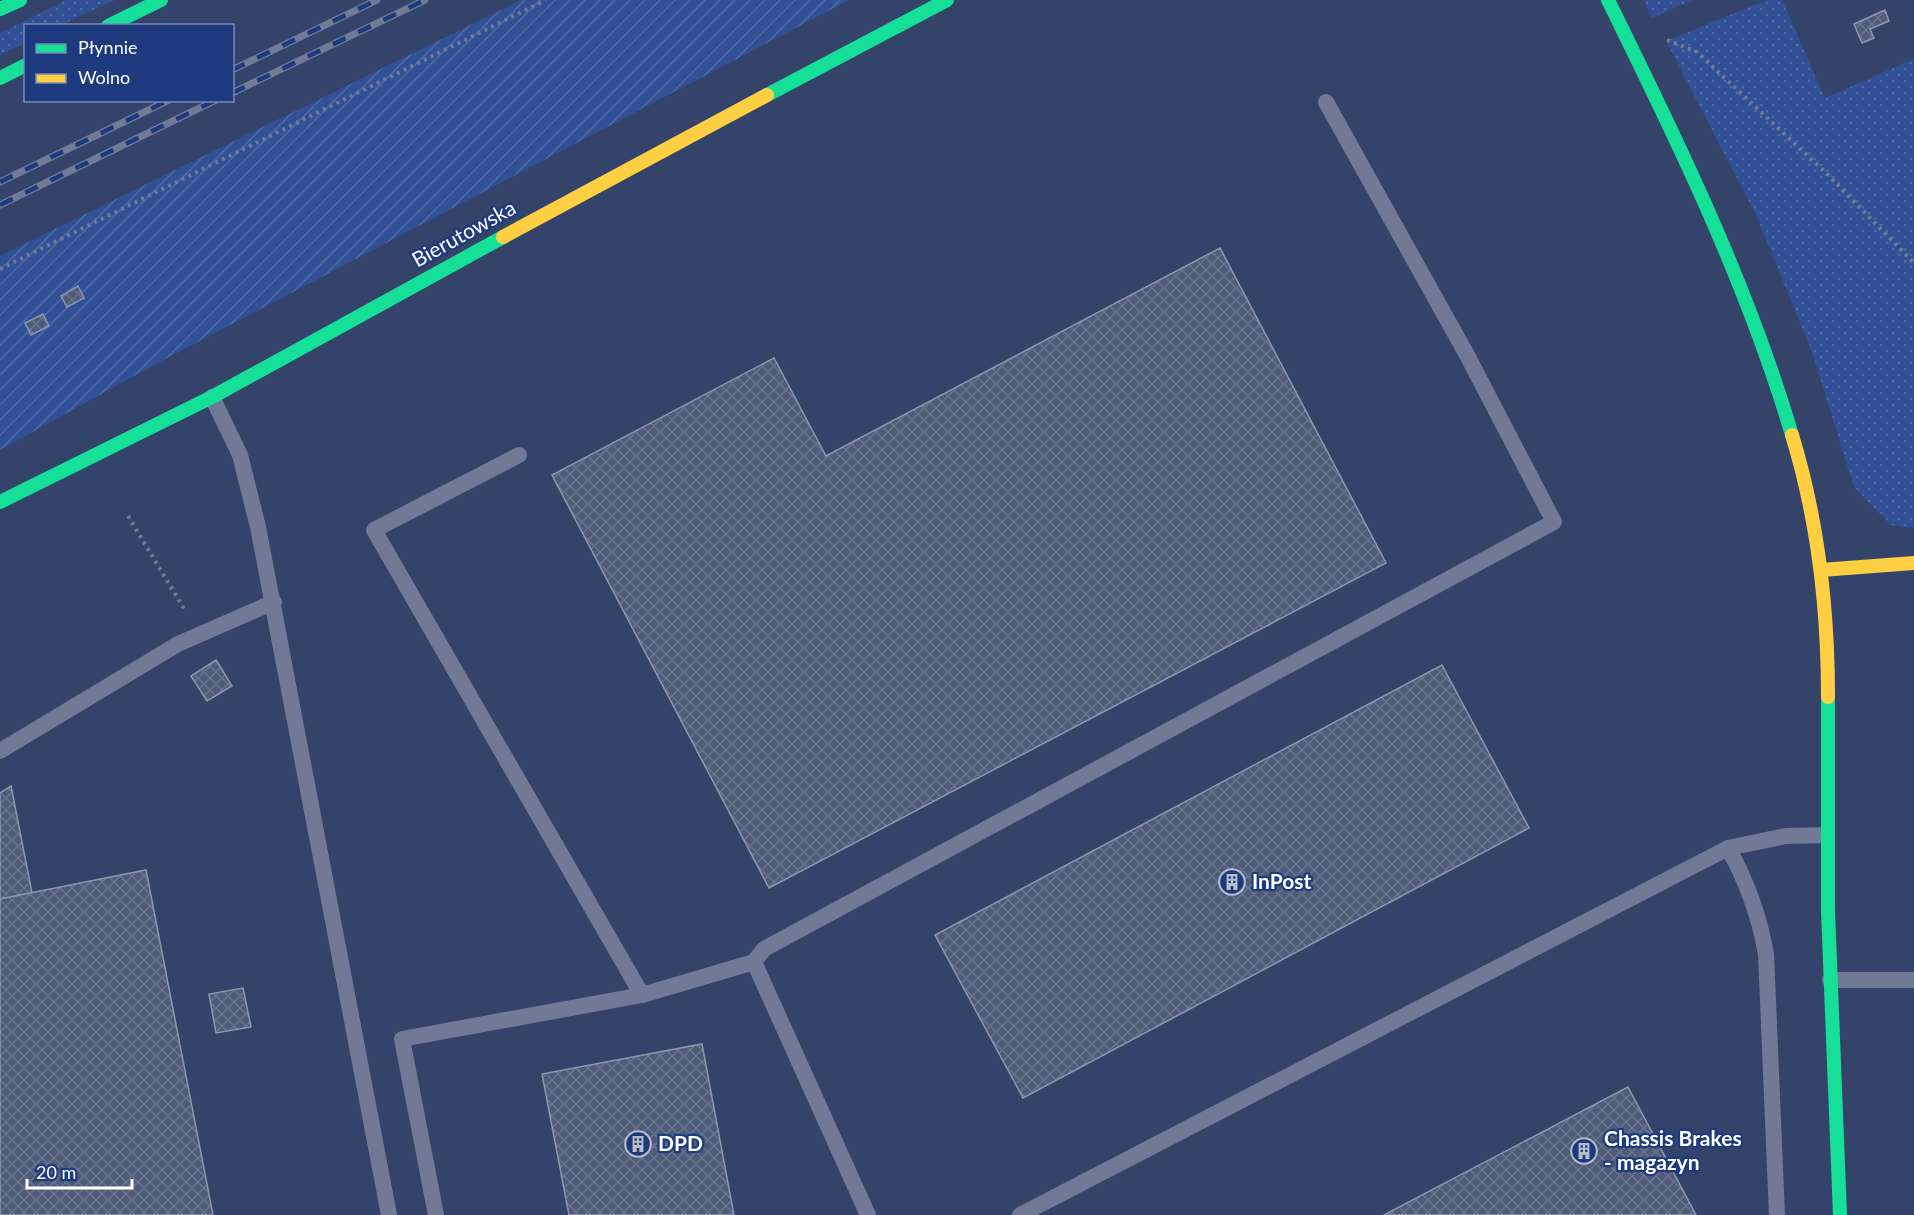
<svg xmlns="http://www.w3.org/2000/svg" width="1914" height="1215" viewBox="0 0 1914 1215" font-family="Lato,sans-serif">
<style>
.grass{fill:url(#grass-dots)}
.garden{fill:url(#garden-furrows)}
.building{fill:url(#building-cross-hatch);stroke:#8d97ae;stroke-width:1.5}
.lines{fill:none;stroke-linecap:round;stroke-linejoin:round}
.path{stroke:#707a97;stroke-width:4;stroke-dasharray:3 4.5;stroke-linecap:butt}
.lane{stroke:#707a97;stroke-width:16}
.fast{stroke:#16e098;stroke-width:14}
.slow{stroke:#ffcf43;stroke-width:14}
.rail-casing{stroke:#707b97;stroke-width:7}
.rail{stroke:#1e3a7f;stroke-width:4.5;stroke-dasharray:14;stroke-linecap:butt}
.labels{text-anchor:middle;stroke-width:4.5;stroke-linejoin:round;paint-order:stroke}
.street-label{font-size:21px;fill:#fff;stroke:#1e3a7f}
.poi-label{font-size:21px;font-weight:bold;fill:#fff;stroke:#1e3a7f;text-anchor:start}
</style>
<defs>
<pattern id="grass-dots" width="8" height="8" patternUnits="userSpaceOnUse" patternTransform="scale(1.5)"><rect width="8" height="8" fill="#315096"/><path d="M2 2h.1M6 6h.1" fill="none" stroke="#506aa6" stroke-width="1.8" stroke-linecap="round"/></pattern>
<pattern id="garden-furrows" width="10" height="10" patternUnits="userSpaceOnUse" patternTransform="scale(1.5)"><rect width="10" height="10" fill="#315096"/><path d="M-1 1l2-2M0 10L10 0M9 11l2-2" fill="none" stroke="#506aa6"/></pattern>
<pattern id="building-cross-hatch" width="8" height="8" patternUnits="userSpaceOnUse" patternTransform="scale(1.5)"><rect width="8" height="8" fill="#4e5b79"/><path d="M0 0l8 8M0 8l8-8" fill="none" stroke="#69748d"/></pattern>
</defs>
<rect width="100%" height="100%" fill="#344369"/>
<g class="grass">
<path d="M66 0H115L61 25 26 26 25 43 0 55V33Z"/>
<path d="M1644 0H1692L1652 18Z"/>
<path d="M1767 0H1782L1825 98 1914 59V528L1891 525 1854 487 1812 352 1756 215 1666 41Z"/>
</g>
<path class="garden" d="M521 0H849L152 366 0 450V256Z"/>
<g class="building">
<path d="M1885 10 1889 21 1870 29 1874 38 1862 43 1854 24Z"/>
<path d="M1220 248 1386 563 769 888 552 475 774 358 826 456Z"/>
<path d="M78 286 84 298 67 307 61 296Z"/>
<path d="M43 314 49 326 31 335 25 323Z"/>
<path d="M216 660 232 686 207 701 191 676Z"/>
<path d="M1442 665 1529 828 1023 1098 935 935Z"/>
<path d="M11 786 32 893 0 899V793Z"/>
<path d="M146 870 213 1215H0V899Z"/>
<path d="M243 988 251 1027 216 1033 209 994Z"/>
<path d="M702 1044 734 1215H569L542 1074Z"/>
<path d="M1628 1087 1696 1215H1384Z"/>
</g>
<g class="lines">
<g class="path">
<path d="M1667 40 1697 52 1827 174 1914 263"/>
<path d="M0 269 546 0"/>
<path d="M128 516 186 612"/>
</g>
<g class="lane">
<path d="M212 397 240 455 258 527 389 1215"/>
<path d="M519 455 374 530 642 995"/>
<path d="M0 751 178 644 274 602"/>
<path d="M1728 848 1786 836 1827 835"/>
<path d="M754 962 764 949 1554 522 1467 355 1326 102"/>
<path d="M1830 980H1914"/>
<path d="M436 1215 402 1039 642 995 754 962 868 1215"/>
<path d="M1020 1215 1728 848C1748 883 1759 915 1766 954L1777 1215"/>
</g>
<g class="fast">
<path d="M1608 0C1678 142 1747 283 1792 435"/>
<path d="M0 9 20 0"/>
<path d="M108 26 161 0"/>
<path d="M0 78 26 65"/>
<path d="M767 95 947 0"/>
<path d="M0 502 212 397 503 237"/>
<path d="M1828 697V911L1840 1215"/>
</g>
<g class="slow">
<path d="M503 237 767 95"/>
<path d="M1792 435C1818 520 1828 608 1828 697"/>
<path d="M1821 570 1914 563"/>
</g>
<g class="rail-casing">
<g id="rail">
<path d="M232 70 377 0"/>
<path d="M232 93 425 0"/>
<path d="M0 182 169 100"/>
<path d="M0 205 216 100"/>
</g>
</g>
<use href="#rail" class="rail"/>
</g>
<defs>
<g id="building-ring" transform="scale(1.35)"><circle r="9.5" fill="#1e3a7f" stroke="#b8bdca" stroke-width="1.5"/><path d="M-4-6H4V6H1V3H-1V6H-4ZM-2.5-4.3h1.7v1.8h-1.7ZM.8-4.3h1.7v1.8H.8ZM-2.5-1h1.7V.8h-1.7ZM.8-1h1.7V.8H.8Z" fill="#b8bdca"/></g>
</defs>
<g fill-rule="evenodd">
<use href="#building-ring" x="1232" y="882"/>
<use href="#building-ring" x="638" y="1144"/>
<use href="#building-ring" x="1584" y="1151"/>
</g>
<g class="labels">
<g class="street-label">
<text transform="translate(464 234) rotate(-29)" y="7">Bierutowska</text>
</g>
<g class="poi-label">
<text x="1252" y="889">InPost</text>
<text x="1604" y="1146">Chassis Brakes<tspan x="1604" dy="24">- magazyn</tspan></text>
<text x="658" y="1151">DPD</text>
</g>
</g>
<rect x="24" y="24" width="210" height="78" fill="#1e3a7f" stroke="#7889b2" stroke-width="1.5"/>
<rect x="36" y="44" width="30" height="9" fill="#16e098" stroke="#7889b2" stroke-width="1.5"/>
<text x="78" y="54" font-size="18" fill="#ffffff">Płynnie</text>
<rect x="36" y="74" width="30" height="9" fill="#ffcf43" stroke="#7889b2" stroke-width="1.5"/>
<text x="78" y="84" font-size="18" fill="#ffffff">Wolno</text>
<path d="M27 1179v9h105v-9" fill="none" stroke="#ffffff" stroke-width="3"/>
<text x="36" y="1179" font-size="18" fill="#ffffff" stroke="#1e3a7f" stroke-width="4.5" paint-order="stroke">20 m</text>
</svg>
